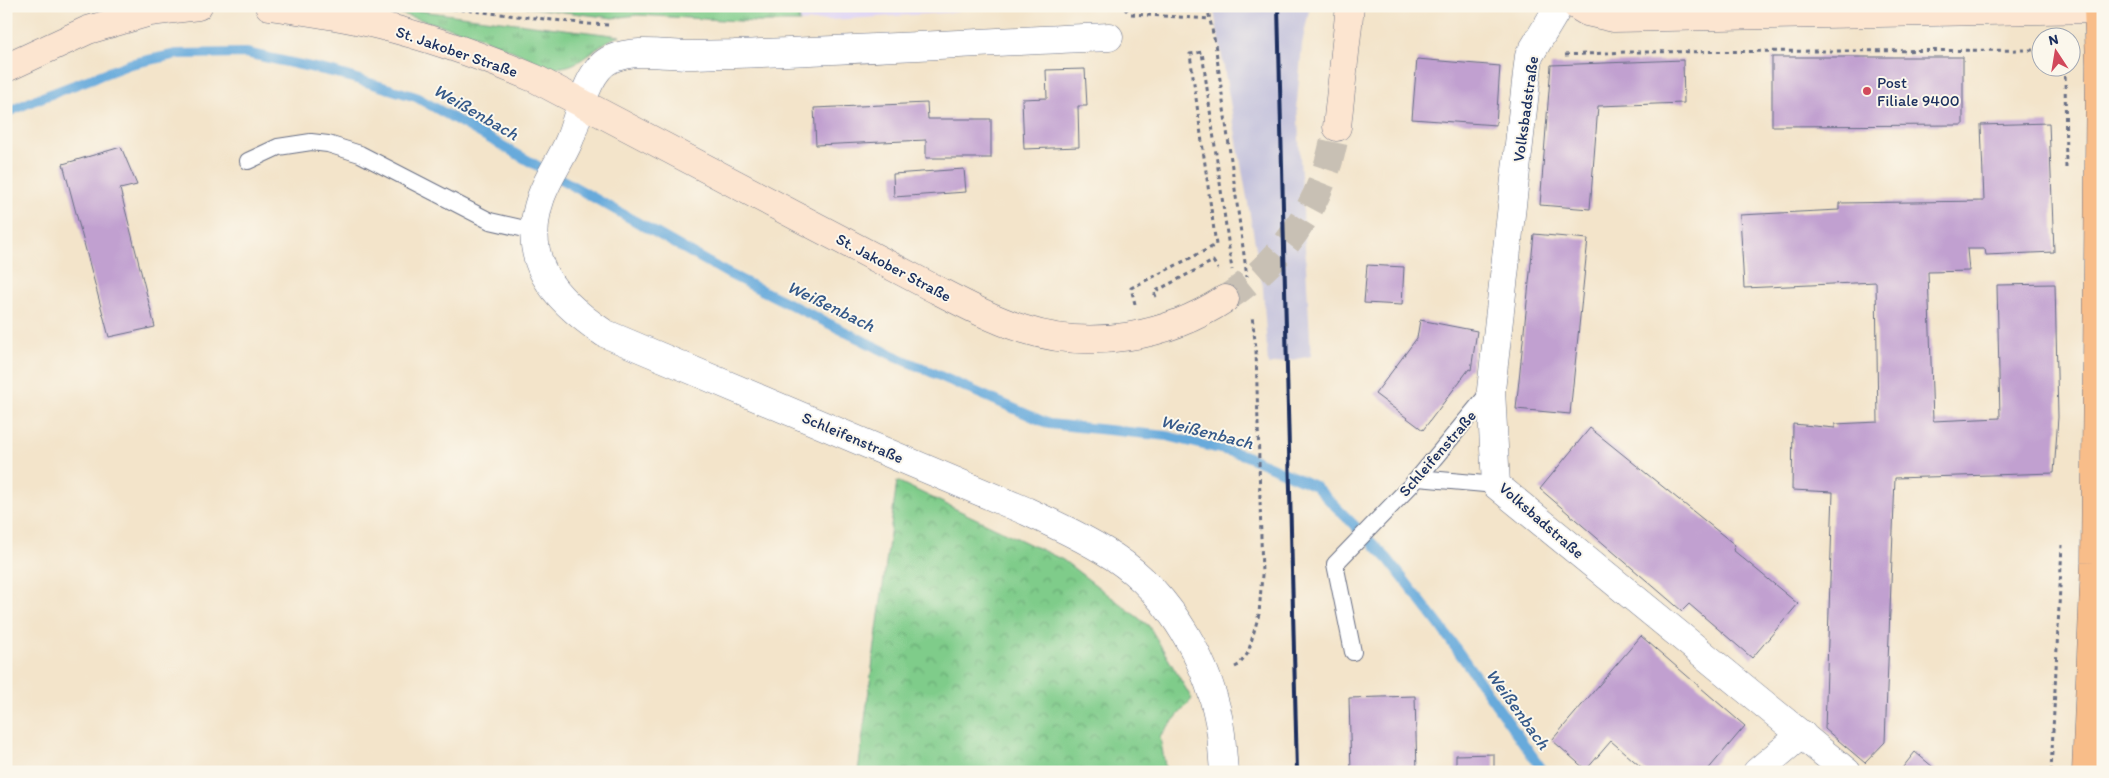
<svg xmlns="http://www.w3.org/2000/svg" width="2109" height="778" viewBox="0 0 2109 778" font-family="Itim,sans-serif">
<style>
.built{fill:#dfd5f5}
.industrial{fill:#c3c1db}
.grass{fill:url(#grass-tufts);stroke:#4d7e74}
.park{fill:url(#park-crowns);stroke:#4d7e74}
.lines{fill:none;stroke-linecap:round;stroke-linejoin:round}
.stream{stroke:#67aadb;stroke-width:10}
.building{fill:#c1a0d0}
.secondary-tunnel{stroke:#c8c0b4;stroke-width:28;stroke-dasharray:28 14;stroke-linecap:butt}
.lane-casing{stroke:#676e84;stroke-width:18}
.street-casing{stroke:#676e84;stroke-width:29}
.secondary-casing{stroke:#676e84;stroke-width:29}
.primary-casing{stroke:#676e84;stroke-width:29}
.path{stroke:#676e84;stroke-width:3;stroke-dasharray:4 4;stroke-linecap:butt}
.lane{stroke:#fff;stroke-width:16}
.street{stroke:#fff;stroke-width:28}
.secondary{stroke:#fce5d0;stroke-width:28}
.primary{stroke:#f8bd89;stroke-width:28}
.rail{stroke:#1b2f5e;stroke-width:4}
.poi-dot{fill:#d1495b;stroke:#fbf7ec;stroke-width:2}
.labels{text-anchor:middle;stroke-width:4;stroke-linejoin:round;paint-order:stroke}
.street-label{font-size:16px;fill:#1b2f5e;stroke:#fbf7ec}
.poi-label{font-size:16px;fill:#1b2f5e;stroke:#fbf7ec;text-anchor:start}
.water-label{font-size:18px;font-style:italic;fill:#365a8a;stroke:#fbf7ec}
</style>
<defs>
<pattern id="grass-tufts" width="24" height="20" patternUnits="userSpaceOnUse" patternTransform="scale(1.25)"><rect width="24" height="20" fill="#7fcc8a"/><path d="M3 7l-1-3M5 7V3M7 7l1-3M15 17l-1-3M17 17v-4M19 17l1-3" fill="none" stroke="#67a674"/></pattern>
<pattern id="park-crowns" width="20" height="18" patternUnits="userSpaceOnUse" patternTransform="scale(1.25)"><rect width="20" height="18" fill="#7fcc8a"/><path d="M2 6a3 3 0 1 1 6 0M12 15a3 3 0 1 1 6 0" fill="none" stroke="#67a674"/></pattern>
</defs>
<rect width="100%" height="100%" fill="#fbf7ec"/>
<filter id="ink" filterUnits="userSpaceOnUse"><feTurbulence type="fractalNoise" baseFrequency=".02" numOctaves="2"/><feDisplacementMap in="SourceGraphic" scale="10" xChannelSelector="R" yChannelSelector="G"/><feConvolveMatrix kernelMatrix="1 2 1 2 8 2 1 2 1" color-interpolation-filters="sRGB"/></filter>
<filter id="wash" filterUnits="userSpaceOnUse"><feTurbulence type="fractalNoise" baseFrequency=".0096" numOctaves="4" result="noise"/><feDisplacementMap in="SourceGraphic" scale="20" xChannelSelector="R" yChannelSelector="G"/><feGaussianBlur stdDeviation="1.12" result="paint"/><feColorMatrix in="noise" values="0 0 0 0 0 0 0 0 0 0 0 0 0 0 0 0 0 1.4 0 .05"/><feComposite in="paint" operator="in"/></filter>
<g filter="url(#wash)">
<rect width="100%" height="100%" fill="#f3e4ca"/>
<path class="built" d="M797 6H958L959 12 800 22Z"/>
<path class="industrial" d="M1213 6H1310L1302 44 1297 102 1311 356 1268 365 1263 288Z"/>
<g class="grass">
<path d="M517 6H797L800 22H756L637 15 613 18Z"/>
<path d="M397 8 620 36C591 45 582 71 550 67L478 36 398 13Z"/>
</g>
<path class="park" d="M897 481 1063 560 1149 626 1192 699 1160 736 1166 772H858Z"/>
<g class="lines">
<path class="stream" d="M6 113 35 100 130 64 177 54 246 53 333 72 416 97 727 273 890 354 1049 424 1167 436 1244 455 1315 486 1388 559 1440 626 1544 772"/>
</g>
<g id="blocks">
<g class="building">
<path d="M1772 57H1963V125L1772 126Z"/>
<path d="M1417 59 1500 66 1496 125 1412 119Z"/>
<path d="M1683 60 1684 103 1598 106 1590 209 1540 205 1551 65Z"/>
<path d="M1085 69 1087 106H1078L1079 147 1024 149 1022 99 1047 98 1046 70Z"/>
<path d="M927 103 928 119H991V158H926V140L816 145 814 108Z"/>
<path d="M2049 123 2054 252 1986 255 1985 249H1967L1969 271 1928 272 1933 421 2000 418 1997 285 2055 284 2058 417 2054 473 1895 478 1885 742 1865 763 1825 729 1833 492 1792 490 1793 424 1835 428V424L1878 422 1876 282 1744 288 1740 215 1839 210V203L1984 201 1981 125Z"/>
<path d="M121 147 137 185 120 189 155 327 109 337 63 164Z"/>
<path d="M964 169 966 192 894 197 893 174Z"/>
<path d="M1534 234 1588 239 1570 414 1516 409Z"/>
<path d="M1367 265 1404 267 1402 305 1364 303Z"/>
<path d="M1420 320 1477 331 1471 370 1469 369 1423 430 1375 394 1417 338Z"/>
<path d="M1590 428 1735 545 1733 550 1798 604 1752 658 1689 604 1682 611 1540 489Z"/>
<path d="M1641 636 1745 726 1706 772H1647L1611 741 1586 770 1552 740Z"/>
<path d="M1415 696 1417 772H1351L1349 698Z"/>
<path d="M1915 752 1939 772H1899Z"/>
<path d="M1494 754V772H1456V755Z"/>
</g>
</g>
</g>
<g filter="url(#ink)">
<use href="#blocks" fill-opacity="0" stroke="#676e84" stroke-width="1"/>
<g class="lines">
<path class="secondary-tunnel" d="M1225 299C1274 268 1311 220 1328 164 1332 152 1334 139 1337 127"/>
<g class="lane-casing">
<g id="lane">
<path d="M248 161 278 147 311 142 328 144 360 154 490 221 534 231"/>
<path d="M1418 478 1496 485"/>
<path d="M1353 652 1335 564 1418 478 1491 390"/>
</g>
</g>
<g class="street-casing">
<g id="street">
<path d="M1559 6 1529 56 1491 390 1496 485 1847 772"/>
<path d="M1109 37C984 42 859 50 734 54 718 54 701 55 685 55 661 54 633 49 611 59 585 71 579 118 569 141 561 160 548 177 541 197 519 261 554 299 604 333L1026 511C1056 525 1086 539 1114 557 1171 595 1212 666 1221 734 1222 746 1223 759 1224 772"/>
<path d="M1757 772 1802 734"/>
</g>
</g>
<g class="secondary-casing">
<g id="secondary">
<path d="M269 6C305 11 342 16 378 25 432 38 484 57 536 79L933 288C962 303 992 319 1023 329 1091 351 1167 337 1225 299"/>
<path d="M1577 6 1587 12 1614 18 2098 9"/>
<path d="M6 68 88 30 150 12 198 6"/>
<path d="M1337 127 1350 6"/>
</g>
</g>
<g class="primary-casing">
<path id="primary" d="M2086 772 2095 563 2100 64 2098 6"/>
</g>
<g class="path">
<path d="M1207 6 1215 43 1247 277"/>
<path d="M437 7 589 24 610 25"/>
<path d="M1125 11 1130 6"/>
<path d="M1131 14 1211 19"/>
<path d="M1565 55 1627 52 2042 50"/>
<path d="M2065 68 2066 172"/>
<path d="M1156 297 1154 292 1213 261 1218 269"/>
<path d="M1135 304 1131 288 1216 245 1190 54 1202 52 1232 270"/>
<path d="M1235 667 1239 665 1248 653 1259 614 1262 575 1256 349 1252 316"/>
<path d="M2051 772 2062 545"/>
</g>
<use href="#lane" class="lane"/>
<use href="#street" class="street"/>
<use href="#secondary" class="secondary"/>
<use href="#primary" class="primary"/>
<path class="rail" d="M1278 6 1297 772"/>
</g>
</g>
<circle class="poi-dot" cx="1867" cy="91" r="5"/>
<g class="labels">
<g class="street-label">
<text transform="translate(457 51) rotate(19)" y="6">St. Jakober Straße</text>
<text transform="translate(1525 109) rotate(-82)" y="6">Volksbadstraße</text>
<text transform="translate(894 267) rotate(28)" y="6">St. Jakober Straße</text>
<text transform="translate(853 437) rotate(23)" y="6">Schleifenstraße</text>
<text transform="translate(1437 453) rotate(-49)" y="6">Schleifenstraße</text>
<text transform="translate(1542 520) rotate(41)" y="6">Volksbadstraße</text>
</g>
<g class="poi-label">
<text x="1877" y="88">Post<tspan x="1877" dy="18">Filiale 9400</tspan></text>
</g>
<g class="water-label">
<text transform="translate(476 112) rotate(30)" y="6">Weißenbach</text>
<text transform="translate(831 306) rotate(26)" y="6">Weißenbach</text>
<text transform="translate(1207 432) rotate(14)" y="6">Weißenbach</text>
<text transform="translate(1518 709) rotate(54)" y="6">Weißenbach</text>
</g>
</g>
<rect width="2109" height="778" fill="none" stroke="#fbf7ec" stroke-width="25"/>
<g transform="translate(2056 52) rotate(348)"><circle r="24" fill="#fbf7ec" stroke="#a1a7b3"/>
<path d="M0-4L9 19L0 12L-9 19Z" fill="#d1495b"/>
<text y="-8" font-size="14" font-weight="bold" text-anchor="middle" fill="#1b2f5e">N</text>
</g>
</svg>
